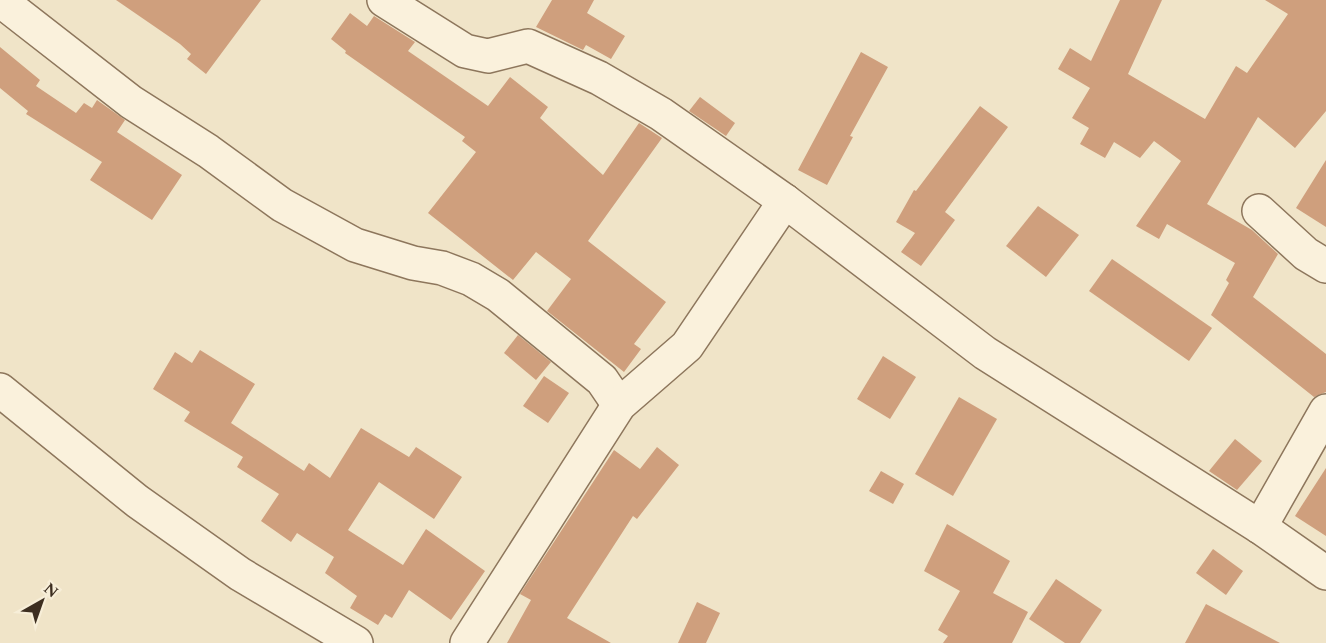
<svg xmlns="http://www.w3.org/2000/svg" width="1326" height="643" viewBox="0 0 1326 643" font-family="Spectral,serif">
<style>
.building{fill:#cf9f7d}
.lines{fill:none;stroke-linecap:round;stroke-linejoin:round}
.minor-casing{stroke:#8d765c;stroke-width:36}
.minor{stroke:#faf1dc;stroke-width:33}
</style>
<rect width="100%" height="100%" fill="#f0e4c8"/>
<g class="building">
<path d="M116 0H261L206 74 187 59 191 54 180 44Z"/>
<path d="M552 0H594L587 13 625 36 611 59 586 45 583 50 536 27Z"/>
<path d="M1120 0H1162L1128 74 1205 119 1236 66 1247 73 1288 14 1265 0H1326V111L1295 148 1258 117 1207 204 1252 230 1278 254 1253 297 1326 354V392L1314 397 1211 315 1229 283 1226 280 1235 263 1167 224 1159 239 1136 226 1181 161 1154 141 1140 158 1114 142 1105 158 1080 144 1089 128 1072 118 1090 88 1058 69 1070 48 1091 61Z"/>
<path d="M350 13 367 26 374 16 415 42 408 51 488 106 510 77 548 107 540 118 603 175 639 123 662 138 588 241 666 302 634 344 641 349 624 372 547 311 571 279 536 252 513 280 428 213 476 152 462 141 465 137 345 53 346 51 331 39Z"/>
<path d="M0 47 40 80 36 86 76 113 84 103 92 108 97 100 125 120 117 132 182 175 152 220 90 180 102 162 26 114 28 111 0 88Z"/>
<path d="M861 52 888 67 850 136 853 137 827 185 798 170Z"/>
<path d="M700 97 735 123 726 136 689 111Z"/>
<path d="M980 106 1008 127 945 212 955 220 921 266 901 252 915 233 896 222 914 190 916 191Z"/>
<path d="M1326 160V227L1296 208Z"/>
<path d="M1038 206 1079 235 1046 277 1006 246Z"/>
<path d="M1112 259 1212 328 1189 361 1089 291Z"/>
<path d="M518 335 551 362 536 380 504 353Z"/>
<path d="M200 350 255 384 231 423 304 471 309 463 330 478 361 428 409 457 416 447 462 477 434 519 379 482 348 530 403 565 426 529 485 571 451 620 409 590 392 618 385 614 378 625 350 608 357 596 325 573 334 557 297 533 291 542 261 521 279 494 237 467 243 457 184 421 190 412 153 389 175 352 192 363Z"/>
<path d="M883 356 916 377 890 419 857 399Z"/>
<path d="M544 376 569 393 548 423 523 406Z"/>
<path d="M959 397 997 419 953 496 915 474Z"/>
<path d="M1235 439 1262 461 1237 490 1209 471Z"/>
<path d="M657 447 679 465 637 519 633 516 567 618 611 643H507L531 600 520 594 614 450 640 469Z"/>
<path d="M1326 468V536L1295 516Z"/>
<path d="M881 471 904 484 893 504 869 491Z"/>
<path d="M947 524 1010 561 993 593 1028 612 1012 643H943L948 636 938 630 960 591 924 571Z"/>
<path d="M1213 549 1243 571 1226 595 1196 573Z"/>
<path d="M1056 579 1102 610 1080 643H1065L1029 619Z"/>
<path d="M697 602 720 613 706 643H678Z"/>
<path d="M1206 604 1280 643H1185Z"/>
</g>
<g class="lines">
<g class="minor-casing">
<g id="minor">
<path d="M0 0 131 102 208 151 282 205 355 245 413 263 442 268 471 279 498 295 602 380 619 405"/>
<path d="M384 0 465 51 488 56 528 46 599 78 661 114 785 201"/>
<path d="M1259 211 1306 254 1326 266"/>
<path d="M0 390 137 501 240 574 356 643"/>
<path d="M1260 527 1326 411"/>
<path d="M467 643 619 405 687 346 785 201 985 353 1260 527 1326 573"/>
</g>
</g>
<use href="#minor" class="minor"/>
</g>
<g transform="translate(42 601) rotate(40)" stroke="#f7eed8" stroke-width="4.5" paint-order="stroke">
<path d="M0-4.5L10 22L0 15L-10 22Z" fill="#3d2e20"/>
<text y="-9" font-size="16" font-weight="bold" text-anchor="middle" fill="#3d2e20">N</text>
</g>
</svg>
